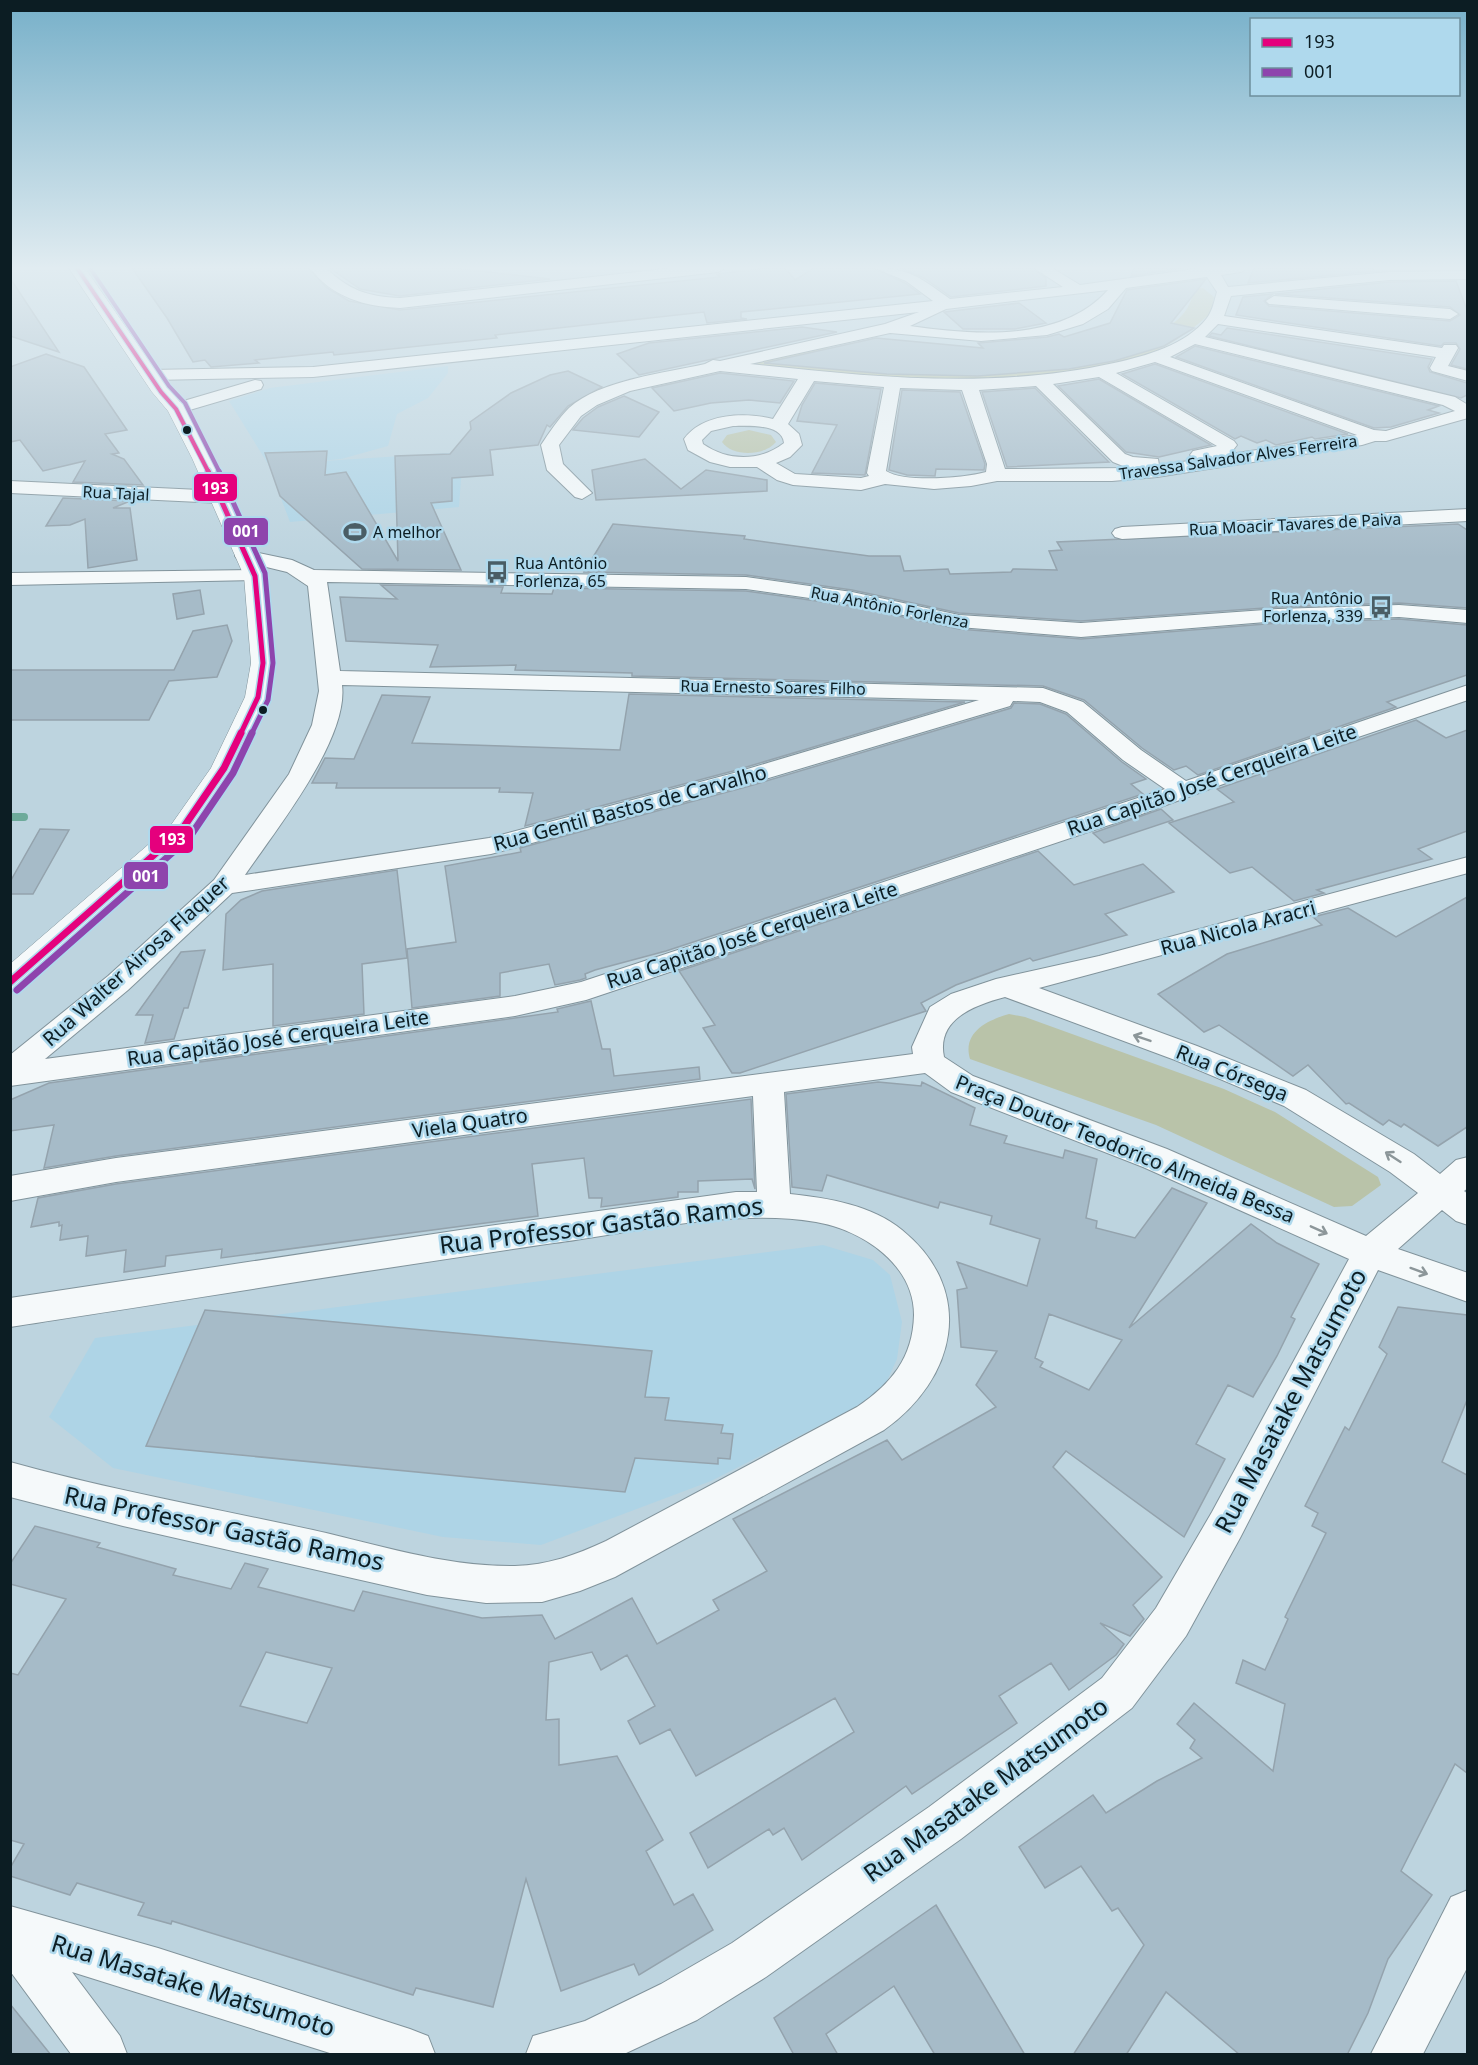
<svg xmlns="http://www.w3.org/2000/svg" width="1478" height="2065" viewBox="0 0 1478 2065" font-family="'Noto Sans',sans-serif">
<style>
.built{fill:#aed4e6}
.green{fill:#b9c3a9}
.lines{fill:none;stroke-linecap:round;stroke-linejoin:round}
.stream{stroke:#6daa9a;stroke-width:8}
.building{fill:#a6bbc8;stroke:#94a3ad;stroke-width:1.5;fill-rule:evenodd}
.minor-casing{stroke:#81939b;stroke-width:2}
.primary-casing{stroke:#81939b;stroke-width:1}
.minor{fill:#f5f9fa;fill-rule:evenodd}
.primary{fill:#f5f9fa;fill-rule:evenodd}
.bus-1-far2-casing{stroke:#afd9ed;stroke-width:6}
.bus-1-far1-casing{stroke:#afd9ed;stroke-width:8}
.bus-1-casing{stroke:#afd9ed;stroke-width:10}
.bus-2-far2-casing{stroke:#afd9ed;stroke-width:6}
.bus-2-far1-casing{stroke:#afd9ed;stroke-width:8}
.bus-2-casing{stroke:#afd9ed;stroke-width:10}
.bus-1-far2{stroke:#e5007d;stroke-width:4}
.bus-1-far1{stroke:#e5007d;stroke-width:5}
.bus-1{stroke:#e5007d;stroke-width:7}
.bus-2-far2{stroke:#8e44ad;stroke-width:4}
.bus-2-far1{stroke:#8e44ad;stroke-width:5}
.bus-2{stroke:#8e44ad;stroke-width:7}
.oneway{stroke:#8c9699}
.bus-dot{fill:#0c1d23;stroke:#afd9ed;stroke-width:2}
.labels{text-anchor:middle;stroke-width:5;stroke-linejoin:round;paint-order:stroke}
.far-street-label{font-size:16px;fill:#0c1d23;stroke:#afd9ed}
.far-poi-label{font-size:16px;fill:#0c1d23;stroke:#afd9ed;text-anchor:start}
.street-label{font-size:20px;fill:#0c1d23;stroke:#afd9ed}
.near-street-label{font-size:24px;fill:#0c1d23;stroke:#afd9ed}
.line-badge{stroke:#afd9ed;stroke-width:2}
.badge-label{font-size:16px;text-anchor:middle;font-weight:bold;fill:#fff}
</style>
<rect width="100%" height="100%" fill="#bdd4df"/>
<g class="built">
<path d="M448 366V373L428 398 397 414 388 446 341 459 309 462 463 452 459 507 290 522 268 464 229 401 270 388Z"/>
<path d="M823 1245 873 1260 890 1275 902 1322 897 1359 881 1394 711 1481 541 1545 443 1537 113 1468 49 1417 95 1338Z"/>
</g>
<g class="green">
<path d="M1203 288 1214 297 1211 313C1194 328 1176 342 1155 351 1049 396 869 382 757 364V361L840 343 804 358 1140 342C1161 331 1186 321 1192 297L1182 289Z"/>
<path d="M749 430 771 435 776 442C765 456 732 457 722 442L727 435Z"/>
<path d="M1009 1014 1025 1017 1224 1089 1275 1112 1378 1177 1381 1185 1352 1206 1334 1207 1156 1125 970 1059C962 1032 988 1020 1009 1014Z"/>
</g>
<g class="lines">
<path class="stream" d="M10 817H24"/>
</g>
<g class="building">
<path d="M132 268H308L327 288 349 301 400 310 720 277 717 274 769 268H785L795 280 814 268H873L905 283 920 294 741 312V318L747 319 707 323 704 312 495 335 497 338 334 355 333 352 255 360 259 363 211 367 205 360 193 362 167 318Z"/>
<path d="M330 268H452L550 279 400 296 360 289Z"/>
<path d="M900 268H1032L1046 278V286L951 297 924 278Z"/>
<path d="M1134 268H1182L1131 276Z"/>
<path d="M1254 268H1372L1377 271 1248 283Z"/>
<path d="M10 278 59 352 10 336Z"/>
<path d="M1206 279 1171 323 1194 328 1164 346 1114 361 1069 369 978 376 887 374 764 363 876 338 983 348 978 343 1047 337 1059 334 1064 337 1110 323 1127 290Z"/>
<path d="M1456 281 1467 310V369L1451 365 1460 349 1456 343H1444L1441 346 1236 315 1243 297 1273 294 1264 301 1269 306 1450 321 1460 315 1450 307 1275 294 1389 282Z"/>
<path d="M1019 303 1046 323 1015 329H963L944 312Z"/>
<path d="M802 327 837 332 639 375 617 354 649 343Z"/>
<path d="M1227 328 1432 359 1428 367 1430 372 1467 383V395L1461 398 1209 336 1212 333 1221 335Z"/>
<path d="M1195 346 1439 406 1428 410 1439 413 1391 427 1374 428 1176 357Z"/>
<path d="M46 354 84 367 127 430 105 434 119 453 112 454 124 459 143 485 73 482 85 461 43 471 20 440 10 442V367Z"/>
<path d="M1155 364 1348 434 1315 439 1312 437 1276 445 1266 440 1257 443 1241 436 1235 439 1122 374Z"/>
<path d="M568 371 602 387 568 406 550 427 547 425 538 445 490 450 493 475 452 478V501L431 503 461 570 362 569 280 496 265 453 327 451 325 475 346 472 398 561 395 456 450 454 471 429 470 422 511 393 550 375Z"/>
<path d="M720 373 794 381 780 403 749 400 711 403 674 411 652 388Z"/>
<path d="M1099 379 1211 445 1159 457 1126 452 1058 386Z"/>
<path d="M815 383 881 389 865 475 812 473 837 425 797 421 802 405Z"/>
<path d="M1035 388 1109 462 1007 467 982 392Z"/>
<path d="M902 390 960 392 985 464 984 470 936 469 935 476 907 475 889 470Z"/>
<path d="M624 396 659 412 639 437 573 430 583 418 598 407Z"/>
<path d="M645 459 681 489 706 470 767 480V491L596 500 592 470Z"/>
<path d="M63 498 130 501 113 508H130L137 560 88 568 85 519 70 525 46 526Z"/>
<path d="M613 524 745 536 744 539 869 556H900L904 571 948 569 950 574 1011 572 1013 569 1057 570 1049 551 1062 550 1057 542 1458 524 1467 530V608L1399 603 1278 607 1081 621 959 613 852 590 746 575 584 572Z"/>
<path d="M381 585 503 587 501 593 552 594 554 588 746 591 852 606 959 629 1081 639 1278 623 1399 619 1467 625V675L1387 702 1396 707 1198 775 1186 766 1174 770 1142 748 1084 700 1043 686 632 676V673L515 670 516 665 430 667 438 645 346 641 340 597 397 599Z"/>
<path d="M200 590 204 614 177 619 173 594Z"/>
<path d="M227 625 232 641 217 677 169 681 149 720H10V670H174L193 631Z"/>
<path d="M629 694 965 702 733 771 525 826 533 793 499 792 500 788H336L337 783H312L325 758 354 759 382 695 430 697 412 743 620 750Z"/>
<path d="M1014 703 1040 704 1066 714 1122 762 1146 779 1131 784 1143 794 666 951 595 970 585 974 586 978 580 980 555 985 549 964 500 973V996L412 1008 407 949 456 942 445 866 521 852 520 848 753 785 1011 708Z"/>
<path d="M1416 720 1446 738 1467 730V831L1418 849 1432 859 1317 890 1324 893 1294 901 1252 867 1230 873 1169 823 1234 802 1217 789Z"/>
<path d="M1161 809 1173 820 1104 843 1093 833Z"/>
<path d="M40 829 69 830 33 894H10V882Z"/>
<path d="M1038 851 1074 885 1143 864 1174 892 1105 914 1127 935 1033 961 1030 958 956 985 921 1003 926 1011 740 1073H732L703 1028 715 1025 679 971Z"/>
<path d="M397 870 407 958 362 964 364 1014 273 1026V964L223 970 226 914 241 900 262 891Z"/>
<path d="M1467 897V1127L1438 1146 1404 1124 1401 1127 1389 1120 1383 1125 1349 1103 1346 1104 1308 1065 1293 1076 1219 1025 1204 1032 1158 994 1227 954 1322 925 1313 917 1348 908 1396 937Z"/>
<path d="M205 950 188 1008H184L174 1039 145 1043 153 1015H136L181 952Z"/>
<path d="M591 1001 602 1049H610L614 1076 699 1067 700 1079 116 1156 44 1168 54 1125 10 1131V1100L49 1083 558 1012 557 1009Z"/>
<path d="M878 1082 921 1086 922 1082 975 1108 970 1125 1007 1136 1004 1143 1063 1158 1065 1150 1097 1159 1086 1218 1097 1221 1096 1228 1135 1238 1172 1188 1207 1203 1129 1328 1251 1224 1277 1243 1319 1264 1291 1317 1295 1319 1277 1356 1253 1397 1228 1385 1196 1444 1225 1459 1184 1537 1066 1451 1053 1467 1162 1577 1133 1605 1144 1619 1130 1636 1100 1623 1124 1644 1116 1655 1069 1690 1051 1663 999 1696 1017 1723 912 1794 906 1786 802 1860 784 1828 773 1835 769 1829 708 1868 690 1833 854 1732 835 1698 696 1776 670 1729 640 1744 628 1721 655 1706 627 1655 601 1670 592 1652 549 1662 546 1720 559 1719V1765L617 1756 663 1840 646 1851 674 1905 693 1894 713 1930 639 1975 634 1964 561 1991 526 1879 493 2007 416 1988 413 1995 172 1921 171 1924 138 1915 144 1903 77 1883 70 1895 10 1876V1868L24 1844 10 1840V1673L18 1675 66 1599 10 1584V1564L35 1526 100 1543 97 1547 176 1569 173 1575 231 1589 245 1563 268 1569 258 1587 354 1611 363 1591 482 1618 542 1615 555 1639 632 1598 657 1644 719 1610 713 1600 767 1571 733 1519 887 1440 902 1460 996 1407 976 1385 997 1351 961 1347 957 1290 967 1288 957 1262 1027 1286 1040 1239 990 1224 992 1216 940 1202 938 1208 827 1175 822 1191 792 1187 786 1094ZM1049 1314 1122 1340 1089 1390 1040 1367 1043 1362 1035 1358ZM266 1652 332 1668 307 1723 240 1706Z"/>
<path d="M751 1099 755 1189 752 1179 698 1181V1192H678V1197L601 1207 602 1198H589L584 1158 532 1164 538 1216 221 1258 222 1249 166 1256 165 1266 124 1272 126 1250 86 1256 88 1236 60 1240 62 1225 59 1226V1222L31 1227 38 1198 116 1184Z"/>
<path d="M1398 1307 1467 1315V1400L1442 1462 1467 1475V1773L1455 1764 1401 1871 1432 1895 1388 1959 1368 2013 1347 2055H1240L1166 1992 1126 2055H1073L1144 1945 1118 1908 1112 1911 1081 1866 1045 1888 1019 1847 1093 1795 1106 1813 1157 1781 1202 1758 1190 1748 1195 1740 1177 1724 1194 1703 1273 1771 1285 1704 1236 1683 1243 1660 1265 1670 1288 1619 1285 1617 1326 1533 1312 1526 1318 1513 1305 1506 1345 1427 1349 1430 1387 1354 1379 1347Z"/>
<path d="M205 1310 652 1351 645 1397 669 1398 665 1420 723 1425 721 1433 733 1434 730 1459 718 1458V1464L635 1458 625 1492 146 1446Z"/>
<path d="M936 1905 1025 2055H935L894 1986 826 2034 838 2055H794L774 2018Z"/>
<path d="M10 2004 51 2055H10Z"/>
</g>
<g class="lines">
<g class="minor-casing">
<g id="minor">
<path d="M310 268H326C348 290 369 297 400 298L674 268H725L718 272 400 308C364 306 333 298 310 268Z"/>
<path d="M875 268C910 268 922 279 950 299L1063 287 1034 268H1052L1080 285 1202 268H1248L1241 272 1221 275 1228 287 1389 272 1468 271V279L1389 280 1231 296 1224 316 1442 348 1444 345H1456L1458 348 1448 366 1468 371V381L1432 371 1430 368 1436 357 1218 324 1205 337 1455 397 1468 405V418L1386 441H1375L1362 445 1157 477 1112 481H997L971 486 934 489 885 484 861 490 793 485 777 480 757 467H730L710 462 688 450 684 439C703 413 745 412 773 419L798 379 720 371 630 391 597 405 581 416 559 445 563 464 592 493 582 499 575 497 547 470 541 445C549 433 559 418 569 408 600 380 665 373 705 364L713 360 720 361 885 324 919 312 313 377 151 380 143 375 151 370 313 367 933 301 906 281ZM1207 277 1217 292C1214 301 1213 310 1207 318 1186 345 1146 356 1114 363 994 390 872 377 750 364L890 333 981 341 1047 335 1083 324 1108 309 1126 288ZM1108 290C1061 343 973 335 910 326L946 309ZM1195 344 1443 405 1455 411 1386 431 1374 430 1170 357ZM1155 362 1357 435 1230 454 1237 445 1234 441 1116 373ZM1099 377 1217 446 1193 451 1190 455 1196 460 1159 465 1158 459 1133 457 1125 454 1053 384ZM814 381 884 387 867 473 869 476 861 478 795 474 776 463 790 457 802 445 799 434 788 424ZM1036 386 1113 462 1128 468 1005 469 979 390ZM900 388 962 390 987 464 986 472C964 478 905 483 886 471ZM733 426C747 426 782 423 784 443 760 462 727 461 703 444L702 440 711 431Z"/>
<path d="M1274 296 1450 309 1458 314 1450 319 1269 304 1266 301Z"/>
<path d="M255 380 261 381 263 385 261 389 176 414 167 409 170 405Z"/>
<path d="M10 481 221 491 231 497 221 503 10 493Z"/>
<path d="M1468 509V521L1122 539 1115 537 1112 533 1115 529 1122 527Z"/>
<path d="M245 550 292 560 314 570 746 577 852 592 959 615 1081 623 1278 609 1399 605 1468 610V623L1399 617 1278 621 1081 637 959 627 852 604 746 589 327 582 340 671 1043 688 1083 702 1141 750 1186 781 1468 685V700L1275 765 1139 815 586 1000 515 1016 10 1086V1055L108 976 214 880 289 774 312 725 319 691 308 586 287 572 238 560 235 556 238 552ZM342 685 979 700 734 773 489 838 245 875C275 831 349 739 342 685ZM1013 701 1040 702 1067 712 1123 760 1165 789 581 982 515 996 45 1059 128 990 232 893 491 854 752 783 1010 706Z"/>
<path d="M255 570 262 572 265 576 262 580 10 585V573Z"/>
<path d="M1468 857V873L1039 988 1197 1046 1306 1090 1414 1154 1440 1174 1456 1160 1468 1157V1188L1464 1191 1468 1194V1225L1456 1221 1442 1210 1398 1249 1468 1273V1302L1378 1270 1240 1538 1186 1636 1132 1708 961 1839 766 1977 697 2020 624 2054H526L533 2036 585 2021 661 1984 732 1943 929 1807 1102 1678 1156 1608 1212 1512 1349 1259 1143 1167 951 1092 925 1073 784 1092 790 1194C828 1198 872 1205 902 1230 977 1291 956 1379 884 1430L615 1577 580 1591 542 1602 486 1603 427 1595 123 1526 10 1497V1462C110 1490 212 1508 313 1530 379 1545 446 1567 515 1566 548 1565 576 1555 606 1541L857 1407C891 1384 913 1358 914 1315 914 1264 862 1230 816 1222 734 1208 637 1232 554 1243 373 1269 192 1299 10 1327V1298L460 1230 736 1192H757L753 1096 116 1182 10 1201V1176L116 1158 913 1054 912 1047 930 1007 951 994 996 979 1099 956ZM1005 997 1175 1060 1284 1106 1390 1172 1418 1193 1366 1236 1167 1149 973 1076 944 1057C936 1019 975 1005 1005 997Z"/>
<path d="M1468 1890V1966L1423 2054H1371L1451 1897Z"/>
<path d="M10 1906 158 1948 410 2029 428 2036 435 2054H333L72 1972 120 2036 127 2054H71L10 1971Z"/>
</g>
</g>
<g class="primary-casing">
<path id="primary" d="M69 268H85L168 388 186 409 212 458 266 576 275 663 271 697 238 768 191 837 21 989 10 992V964L171 825 211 768 245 697 251 663 244 576 192 458 168 411 152 392Z"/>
</g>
<use href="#minor" class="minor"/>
<use href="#primary" class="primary"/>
<g class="bus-1-far2-casing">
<path id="bus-1-far2" d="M77 268 161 392 176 409 209 473"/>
</g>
<g class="bus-1-far1-casing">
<path id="bus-1-far1" d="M208 471 255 576 263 663 258 697 240 735"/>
</g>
<g class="bus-1-casing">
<path id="bus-1" d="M10 982 181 831 224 768 241 733"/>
</g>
<g class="bus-2-far2-casing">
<path id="bus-2-far2" d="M90 268 169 386 185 403 220 473"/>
</g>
<g class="bus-2-far1-casing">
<path id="bus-2-far1" d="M219 471 265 573 273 663 268 700 251 735"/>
</g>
<g class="bus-2-casing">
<path id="bus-2" d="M17 990 189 838 233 773 252 733"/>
</g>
<use href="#bus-1-far2" class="bus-1-far2"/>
<use href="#bus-1-far1" class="bus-1-far1"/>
<use href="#bus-1" class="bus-1"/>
<use href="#bus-2-far2" class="bus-2-far2"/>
<use href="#bus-2-far1" class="bus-2-far1"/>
<use href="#bus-2" class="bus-2"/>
</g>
<defs><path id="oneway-shaft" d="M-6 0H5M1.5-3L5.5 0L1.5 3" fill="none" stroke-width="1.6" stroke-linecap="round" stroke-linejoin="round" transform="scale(1.5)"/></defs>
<g class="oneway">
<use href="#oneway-shaft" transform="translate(1142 1038) rotate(-161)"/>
<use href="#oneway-shaft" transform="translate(1393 1157) rotate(-147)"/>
<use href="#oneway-shaft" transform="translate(1319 1230) rotate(24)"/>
<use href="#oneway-shaft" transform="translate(1419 1271) rotate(20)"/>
</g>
<linearGradient id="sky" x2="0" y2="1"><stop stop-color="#77b0c9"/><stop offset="0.48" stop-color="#e1ecf1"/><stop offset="1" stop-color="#e1ecf1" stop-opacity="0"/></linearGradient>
<rect width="1478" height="558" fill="url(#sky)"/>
<defs>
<g id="stadium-bare" transform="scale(1.8)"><path d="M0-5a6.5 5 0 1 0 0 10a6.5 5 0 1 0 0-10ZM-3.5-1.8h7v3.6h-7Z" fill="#4a5d65" stroke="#afd9ed" stroke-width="2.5" paint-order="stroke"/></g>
<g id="bus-bare" transform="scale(1.8)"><path d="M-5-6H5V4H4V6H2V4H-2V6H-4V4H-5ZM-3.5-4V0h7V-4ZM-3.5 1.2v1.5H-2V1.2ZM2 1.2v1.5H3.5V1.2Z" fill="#4a5d65" stroke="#afd9ed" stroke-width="2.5" paint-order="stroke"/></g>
</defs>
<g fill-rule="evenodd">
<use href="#stadium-bare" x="355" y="532"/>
<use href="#bus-bare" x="497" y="572"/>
<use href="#bus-bare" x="1381" y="607"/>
</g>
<g class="bus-dot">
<circle cx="187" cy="430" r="5"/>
<circle cx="263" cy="710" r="5"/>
</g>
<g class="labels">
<g class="far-street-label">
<text transform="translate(1238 457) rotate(-8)" y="6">Travessa Salvador Alves Ferreira</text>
<text transform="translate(116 493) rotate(3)" y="6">Rua Tajal</text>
<text transform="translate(1295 524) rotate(-3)" y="6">Rua Moacir Tavares de Paiva</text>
<text transform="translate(890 607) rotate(11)" y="6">Rua Antônio Forlenza</text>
<text transform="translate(773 687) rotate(1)" y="6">Rua Ernesto Soares Filho</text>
</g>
<g class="far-poi-label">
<text x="373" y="538">A melhor</text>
<text x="515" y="569">Rua Antônio<tspan x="515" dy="18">Forlenza, 65</tspan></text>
<text x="1363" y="604" text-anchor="end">Rua Antônio<tspan x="1363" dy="18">Forlenza, 339</tspan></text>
</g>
<g class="street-label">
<text transform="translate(1212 780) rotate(-19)" y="7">Rua Capitão José Cerqueira Leite</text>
<text transform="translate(630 808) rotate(-15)" y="7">Rua Gentil Bastos de Carvalho</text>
<text transform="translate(1238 928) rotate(-15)" y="7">Rua Nicola Aracri</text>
<text transform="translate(752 935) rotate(-18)" y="7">Rua Capitão José Cerqueira Leite</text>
<text transform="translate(136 961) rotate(-42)" y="7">Rua Walter Airosa Flaquer</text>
<text transform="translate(278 1038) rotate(-8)" y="7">Rua Capitão José Cerqueira Leite</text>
<text transform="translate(1232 1073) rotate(22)" y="7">Rua Córsega</text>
<text transform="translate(470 1123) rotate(-8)" y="7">Viela Quatro</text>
<text transform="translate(1125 1149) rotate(22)" y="7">Praça Doutor Teodorico Almeida Bessa</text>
</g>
<g class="near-street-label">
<text transform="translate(601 1226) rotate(-7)" y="8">Rua Professor Gastão Ramos</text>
<text transform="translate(1291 1401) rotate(-62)" y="8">Rua Masatake Matsumoto</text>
<text transform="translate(224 1529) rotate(12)" y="8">Rua Professor Gastão Ramos</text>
<text transform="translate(986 1790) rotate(-36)" y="8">Rua Masatake Matsumoto</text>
<text transform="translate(193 1986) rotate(17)" y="8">Rua Masatake Matsumoto</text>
</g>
</g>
<g class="line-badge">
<rect x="193" y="473" width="45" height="29" rx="6" fill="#e5007d"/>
<rect x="223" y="517" width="46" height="29" rx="6" fill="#8e44ad"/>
<rect x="149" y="825" width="45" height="29" rx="6" fill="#e5007d"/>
<rect x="123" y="861" width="46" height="29" rx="6" fill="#8e44ad"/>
</g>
<g class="badge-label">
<text x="215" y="494">193</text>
<text x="246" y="537">001</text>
<text x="172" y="845">193</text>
<text x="146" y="882">001</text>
</g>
<rect width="1478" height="2065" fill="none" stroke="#0c1d23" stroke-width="24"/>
<rect x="1250" y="18" width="210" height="78" fill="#afd9ed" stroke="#6e8e9c" stroke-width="1.5"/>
<rect x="1262" y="38" width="30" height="9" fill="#e5007d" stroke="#6e8e9c" stroke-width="1.5"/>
<text x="1304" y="48" font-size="18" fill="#0c1d23">193</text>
<rect x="1262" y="68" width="30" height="9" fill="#8e44ad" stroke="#6e8e9c" stroke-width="1.5"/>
<text x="1304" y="78" font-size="18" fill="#0c1d23">001</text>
</svg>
